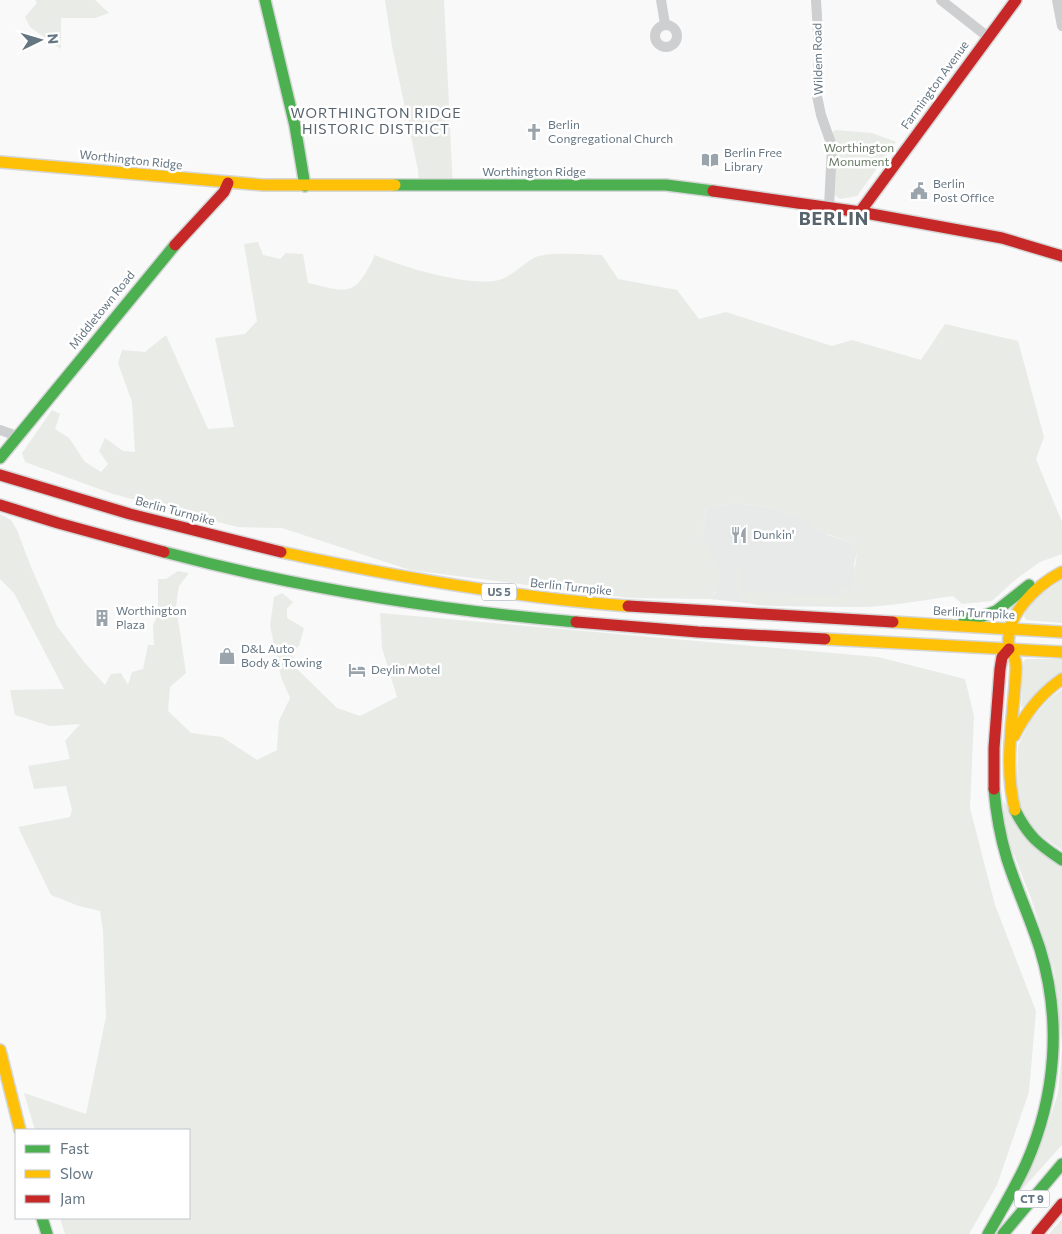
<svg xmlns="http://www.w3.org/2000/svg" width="1062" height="1234" viewBox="0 0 1062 1234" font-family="Commissioner,sans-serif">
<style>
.built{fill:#e8e9e9}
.green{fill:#e8ebe6}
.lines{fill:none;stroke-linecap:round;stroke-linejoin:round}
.fast-casing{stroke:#d5d6d7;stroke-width:14}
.slow-casing{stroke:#d5d6d7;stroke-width:14}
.jam-casing{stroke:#d5d6d7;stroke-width:14}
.street{stroke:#cecfd0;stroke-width:10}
.fast{stroke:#4caf50;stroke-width:11}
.slow{stroke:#ffc107;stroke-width:11}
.jam{stroke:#c62828;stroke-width:11}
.labels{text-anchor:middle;stroke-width:5;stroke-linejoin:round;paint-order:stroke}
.shield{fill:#fff;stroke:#939fa8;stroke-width:1}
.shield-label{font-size:11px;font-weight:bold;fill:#657683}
.street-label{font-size:12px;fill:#657683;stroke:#fff}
.poi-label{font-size:12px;fill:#657683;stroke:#fff;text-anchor:start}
.park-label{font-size:12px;fill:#687a64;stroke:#fff}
.neighbourhood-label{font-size:14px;letter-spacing:1px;fill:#57646e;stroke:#fff}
.district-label{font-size:18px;font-weight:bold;letter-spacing:1px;fill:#57646e;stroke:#fff}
</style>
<rect width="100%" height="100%" fill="#f9f9f9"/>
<path class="built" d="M733 503 767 507 811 522 828 535 852 543 857 553 854 564 859 607 774 606 710 599 716 592 702 542 706 508Z"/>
<g class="green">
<path d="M35 0H95L109 13 95 18H61V49L30 27 25 17 37 3Z"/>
<path d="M385 0H444L453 190 419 189 418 170 392 46Z"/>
<path d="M835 130 872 133 896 142 857 196 840 199 832 193 837 154 831 134Z"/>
<path d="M258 242 263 255 280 259 286 253 303 254 308 283C350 293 355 297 375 255 402 267 474 289 502 279 513 275 523 264 534 258 545 251 588 255 602 255L618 279 677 290 699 319 726 312 832 346 852 340 921 360 945 324 1018 341 1044 437 1036 459 1062 522V554L1040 562 1015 580 992 601 962 604 953 596C923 600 889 607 858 607 836 607 815 603 793 604 778 604 762 609 748 602 735 595 735 582 734 569L740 568 739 584H741L740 591 839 596 840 589H849L852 586 857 553 852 543 811 528 810 522 767 507 733 503 706 508 702 542C719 561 729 577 710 599L629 598 410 570 282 528 237 527 113 494 25 462 22 453 52 410 60 414 55 429 69 438 85 462 101 472 108 464 99 451 105 438 123 451 135 452 132 402 118 363 122 350 145 352 166 335 208 429 234 427 215 338 245 334 257 321 244 244Z"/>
<path d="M0 514 11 520 17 530 31 567 57 626 84 662 105 685 111 674 121 673 128 685 132 672 143 669 148 645H154L153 626 158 613V579H166L178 571 189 573 179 586 176 606 186 673 170 687 168 711 191 733 222 737 257 760 277 750 279 721 290 698 281 677 270 626 274 597 282 593 293 602 287 609V618L304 628 299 646 292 651 295 667 337 708 360 716 397 697 382 648 380 613 878 657 965 679 974 716 970 808 995 905 1036 1011 1029 1092 997 1185 969 1234H65L60 1218H189V1130H35L24 1093 86 1114 106 1017 103 931 100 911 79 906 51 895 18 827 70 817 72 810 66 786 34 789 28 766 70 759 65 741 80 724 50 726 15 715 10 690 64 689 14 593 0 579Z"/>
<path d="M1062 580V623L1026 620 1024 616 1029 603Z"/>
<path d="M1026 659H1062V673L1021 708 1023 662Z"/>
<path d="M1062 689V850L1042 836 1028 821 1017 796 1018 746 1030 721 1049 699Z"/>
<path d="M1003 801 1062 867V1042L1054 971 1031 898 1005 832Z"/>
<path d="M1062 1050V1145L1010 1203 1044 1137 1058 1093Z"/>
<path d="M1062 1219V1234H1049Z"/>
</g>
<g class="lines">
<g class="fast-casing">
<g id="fast">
<path d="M265 0 295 126 305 186"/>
<path d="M395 185H666L713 191"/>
<path d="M0 458 175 245"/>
<path d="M164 552C299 588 437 610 576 622"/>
<path d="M964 619 983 616 996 611 1029 585"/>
<path d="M1015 810C1028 836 1038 844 1062 860"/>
<path d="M42 1218 47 1234"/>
<path d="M988 1234C1001 1211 1015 1188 1026 1164 1056 1096 1062 1020 1040 949 1030 918 1017 890 1007 859 1000 836 996 813 994 789"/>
<path d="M1003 1234 1062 1164"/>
</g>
</g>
<g class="slow-casing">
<g id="slow">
<path d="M0 162 263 185H395"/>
<path d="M281 552C396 577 511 597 628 606"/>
<path d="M893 622 1062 632"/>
<path d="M825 639 1062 652"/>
<path d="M1014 736C1026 712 1040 694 1062 679"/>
<path d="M1015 810C1003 763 1014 716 1016 669 1016 665 1016 661 1014 657 1013 653 1010 651 1009 647 1004 615 1037 585 1062 572"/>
<path d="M0 1050 20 1130"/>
</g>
</g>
<g class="jam-casing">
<g id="jam">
<path d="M713 191 860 212 1002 238 1062 256"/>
<path d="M860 212 1016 0"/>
<path d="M175 245 224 192 228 183"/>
<path d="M0 475 130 514 281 552"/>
<path d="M0 505 58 523 164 552"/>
<path d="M628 606 893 622"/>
<path d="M576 622 698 632 825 639"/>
<path d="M994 789V748L1000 669 1002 657 1009 649"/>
<path d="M1037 1234 1062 1204"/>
</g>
</g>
<g class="street">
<path d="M661 0 665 24"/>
<path d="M816 0 819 51 817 96 821 115 832 146 829 207"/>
<path d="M941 0 988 37"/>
<path d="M1057 0 1062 26"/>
<circle cx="666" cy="36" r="11"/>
<path d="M0 430 17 436"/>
</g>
<use href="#fast" class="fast"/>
<use href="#slow" class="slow"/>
<use href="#jam" class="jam"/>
</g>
<defs>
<g id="church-bare" transform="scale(1.35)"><path d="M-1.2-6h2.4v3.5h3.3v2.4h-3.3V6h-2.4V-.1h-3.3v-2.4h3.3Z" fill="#99a4ac" stroke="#fff" stroke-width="2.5" paint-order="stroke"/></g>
<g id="library-bare" transform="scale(1.35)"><path d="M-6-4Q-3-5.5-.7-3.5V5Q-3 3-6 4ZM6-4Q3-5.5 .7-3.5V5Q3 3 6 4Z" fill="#99a4ac" stroke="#fff" stroke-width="2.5" paint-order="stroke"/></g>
<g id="civic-bare" transform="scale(1.35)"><path d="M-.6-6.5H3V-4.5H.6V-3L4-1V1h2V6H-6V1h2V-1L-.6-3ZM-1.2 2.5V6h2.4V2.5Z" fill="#99a4ac" stroke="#fff" stroke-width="2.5" paint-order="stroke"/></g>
<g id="restaurant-bare" transform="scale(1.35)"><path d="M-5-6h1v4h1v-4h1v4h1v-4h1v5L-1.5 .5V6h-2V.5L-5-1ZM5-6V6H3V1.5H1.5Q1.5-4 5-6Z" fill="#99a4ac" stroke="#fff" stroke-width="2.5" paint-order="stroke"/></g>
<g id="building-bare" transform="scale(1.35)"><path d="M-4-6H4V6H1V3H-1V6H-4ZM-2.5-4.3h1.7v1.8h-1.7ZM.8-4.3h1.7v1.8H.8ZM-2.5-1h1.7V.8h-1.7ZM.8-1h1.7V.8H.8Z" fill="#99a4ac" stroke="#fff" stroke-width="2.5" paint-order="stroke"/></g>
<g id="shop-bare" transform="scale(1.35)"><path d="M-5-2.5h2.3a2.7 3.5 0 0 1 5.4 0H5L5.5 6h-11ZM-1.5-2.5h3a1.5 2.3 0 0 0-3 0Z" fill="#99a4ac" stroke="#fff" stroke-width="2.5" paint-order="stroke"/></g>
<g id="hotel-bare" transform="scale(1.35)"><path d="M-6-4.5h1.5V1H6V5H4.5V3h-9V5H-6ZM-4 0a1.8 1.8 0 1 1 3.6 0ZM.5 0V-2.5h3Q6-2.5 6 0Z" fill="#99a4ac" stroke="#fff" stroke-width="2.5" paint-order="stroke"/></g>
</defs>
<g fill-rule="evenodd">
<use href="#church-bare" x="534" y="132"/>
<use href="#library-bare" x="710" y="160"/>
<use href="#civic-bare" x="919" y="191"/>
<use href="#restaurant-bare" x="739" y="535"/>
<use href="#building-bare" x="102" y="618"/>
<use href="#shop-bare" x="227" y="656"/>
<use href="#hotel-bare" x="357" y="670"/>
</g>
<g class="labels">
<g class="shield">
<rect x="481.5" y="583.5" width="35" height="17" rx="4"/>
<rect x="1014.5" y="1190.5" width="35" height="17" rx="4"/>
</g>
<g class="shield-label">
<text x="499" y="596">US 5</text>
<text x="1032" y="1203">CT 9</text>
</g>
<g class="street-label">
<text transform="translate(818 59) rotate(-91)" y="4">Wildem Road</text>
<text transform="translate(935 85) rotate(-54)" y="4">Farmington Avenue</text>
<text transform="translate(131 160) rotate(6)" y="4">Worthington Ridge</text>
<text x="534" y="176">Worthington Ridge</text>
<text transform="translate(102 310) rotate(-51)" y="4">Middletown Road</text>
<text transform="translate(175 511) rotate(15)" y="4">Berlin Turnpike</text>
<text transform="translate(571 587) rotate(6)" y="4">Berlin Turnpike</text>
<text transform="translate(974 613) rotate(3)" y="4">Berlin Turnpike</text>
</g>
<g class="poi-label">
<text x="548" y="129">Berlin<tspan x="548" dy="14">Congregational Church</tspan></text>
<text x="724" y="157">Berlin Free<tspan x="724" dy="14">Library</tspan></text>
<text x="933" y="188">Berlin<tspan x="933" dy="14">Post Office</tspan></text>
<text x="753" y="539">Dunkin'</text>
<text x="116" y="615">Worthington<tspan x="116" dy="14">Plaza</tspan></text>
<text x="241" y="653">D&amp;L Auto<tspan x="241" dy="14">Body &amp; Towing</tspan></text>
<text x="371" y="674">Deylin Motel</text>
</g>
<g class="park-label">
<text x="859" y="152">Worthington<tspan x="859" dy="14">Monument</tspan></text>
</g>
<g class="neighbourhood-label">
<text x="376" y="118">WORTHINGTON RIDGE<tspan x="376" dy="16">HISTORIC DISTRICT</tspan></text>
</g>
<g class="district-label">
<text x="834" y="225">BERLIN</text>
</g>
</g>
<rect x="15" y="1129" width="175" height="90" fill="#ffffff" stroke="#c1c8cd"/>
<rect x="25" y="1145" width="25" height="8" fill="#4caf50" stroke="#c1c8cd"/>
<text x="60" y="1154" font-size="15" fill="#657683">Fast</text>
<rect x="25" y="1170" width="25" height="8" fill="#ffc107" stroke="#c1c8cd"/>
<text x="60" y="1179" font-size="15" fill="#657683">Slow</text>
<rect x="25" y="1195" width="25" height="8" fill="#c62828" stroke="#c1c8cd"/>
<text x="60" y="1204" font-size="15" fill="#657683">Jam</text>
<g transform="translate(40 40) rotate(85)" stroke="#ffffff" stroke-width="4" paint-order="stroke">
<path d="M0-4L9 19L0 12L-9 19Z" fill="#657683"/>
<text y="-8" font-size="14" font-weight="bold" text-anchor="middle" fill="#657683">N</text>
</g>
</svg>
